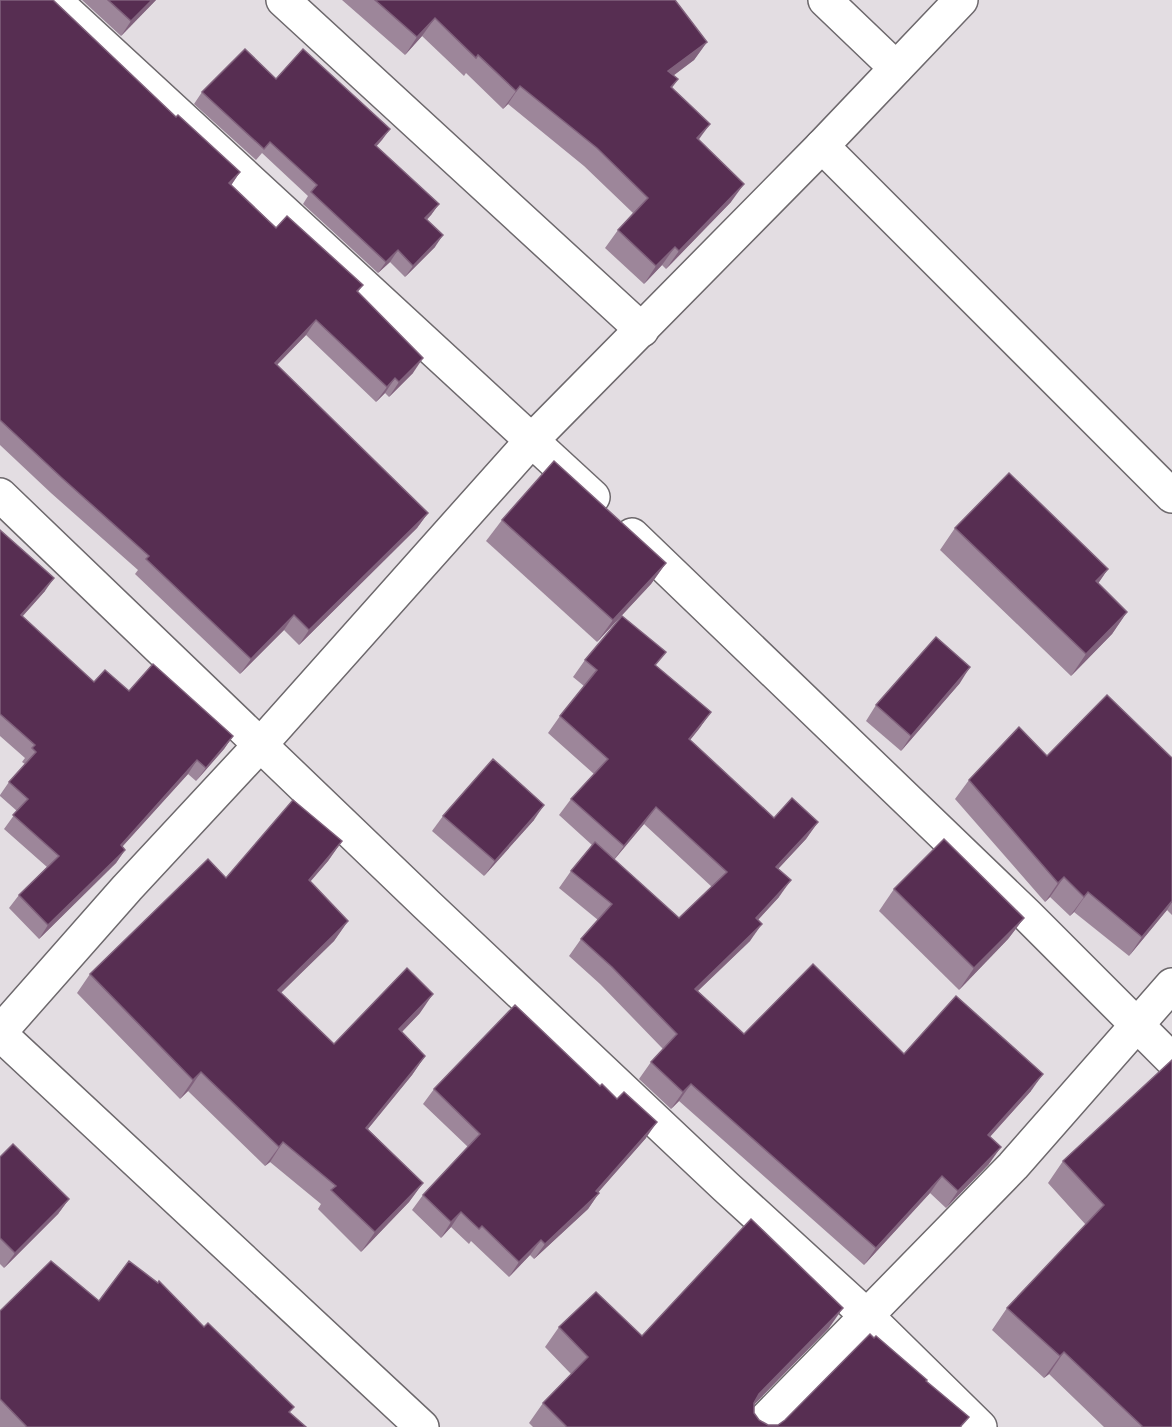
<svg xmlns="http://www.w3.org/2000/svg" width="1172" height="1427" viewBox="0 0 1172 1427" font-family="'Source Serif 4',serif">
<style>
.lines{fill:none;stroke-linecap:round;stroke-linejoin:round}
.minor-casing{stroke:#6d686c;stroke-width:36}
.tertiary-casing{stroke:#6d686c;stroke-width:36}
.minor{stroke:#fff;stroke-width:33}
.tertiary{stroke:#fff;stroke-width:33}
.wall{fill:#9d869a;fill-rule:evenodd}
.shaded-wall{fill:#81627d}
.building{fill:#572e52;stroke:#81627d;stroke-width:1.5}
</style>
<rect width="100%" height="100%" fill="#e3dde2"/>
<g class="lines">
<g class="minor-casing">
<g id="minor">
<path d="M54 0 593 497"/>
<path d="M283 0 642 330"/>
<path d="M825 0 896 68"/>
<path d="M822 146 1172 496"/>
<path d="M0 495 426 904 726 1187 866 1315 980 1427"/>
<path d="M632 535 1027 915 1172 1060"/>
<path d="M0 1032 127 888 260 745 532 440 822 146 961 0"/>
<path d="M758 1427 1013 1166 1172 985"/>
</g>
</g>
<g class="tertiary-casing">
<path id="tertiary" d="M0 1034 422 1427"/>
</g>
<use href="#minor" class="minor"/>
<use href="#tertiary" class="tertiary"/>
</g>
<g class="wall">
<path d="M0 0 176 117 240 172 231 185 276 228 363 285 358 292 413 373 389 397 385 393 376 402 306 335 277 365 428 513 417 528 299 645 284 630 240 674 135 574 138 570 51 493 0 445Z"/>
<path d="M82 0H156L121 36Z"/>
<path d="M342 0H675L707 42 694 60 673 76 678 79 672 88 731 202 666 269 662 265 644 284 605 248 618 230 633 213 584 166 508 104 503 109 466 73 464 76 422 36 405 55Z"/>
<path d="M276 79 390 129 376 146 439 204 431 215 427 220 435 247 405 277 390 262 378 273 303 204 308 196 262 153 256 160 194 104 202 92Z"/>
<path d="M502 520 666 563 651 584 597 642 486 541Z"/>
<path d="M955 528 1108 569 1098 583 1127 612 1112 634 1071 676 940 550Z"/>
<path d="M0 530 45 591 22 617 94 682 129 691 233 736 224 749 196 781 188 774 122 847 125 850 116 863 39 939 9 908 19 895 47 867 4 829 17 811 0 796V795L9 782 25 764 22 762 25 758 0 736Z"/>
<path d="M585 660 656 666 711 712 690 740 774 818 818 822 806 839 778 869 779 897 758 920 750 941 698 991 744 1034 904 1054 1031 1091 990 1137 989 1164 946 1208 930 1193 864 1265 679 1101 671 1109 639 1079 651 1062 663 1049 600 984 569 956 581 939 598 920 559 888 571 871 592 845 559 815 571 799 594 774 548 733 560 716 584 686 573 677ZM644 824 712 887 679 918 614 860Z"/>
<path d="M960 683 901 751 866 721 876 705Z"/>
<path d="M1047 756 1172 758V915L1167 910 1129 956 1074 912 1070 916 1050 897 1045 902 955 799 969 780Z"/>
<path d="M443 816 534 820 484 876 432 831Z"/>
<path d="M342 841 328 861 310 882 348 921 334 941 281 993 334 1044 420 1013 402 1032 425 1056 412 1075 368 1129 423 1183 409 1202 361 1252 318 1209 321 1204 270 1162 265 1166 188 1091 180 1099 77 993 90 974 226 878Z"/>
<path d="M894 889 1024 918 1008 939 959 990 879 911Z"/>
<path d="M1172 1060V1427H1104L1049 1374 1044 1378 992 1330 1007 1308 1086 1225 1048 1183 1063 1161Z"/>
<path d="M434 1089 646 1138 598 1192 599 1193 588 1209 534 1259 530 1255 509 1277 471 1241 469 1244 451 1227 441 1238 412 1210 423 1195 468 1147 423 1104Z"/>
<path d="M0 1157 69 1199 58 1214 4 1268 0 1264Z"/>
<path d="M99 1301 204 1327 294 1407 289 1413 306 1427H0V1311Z"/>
<path d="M559 1327 642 1336 829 1328 754 1404V1413L759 1420 768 1425H778L926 1382 962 1427H533L529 1423 543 1403 571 1374 545 1347Z"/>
</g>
<g class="shaded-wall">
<path d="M152 0H156L121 36 131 21Z"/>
<path d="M435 18 422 36 405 55 417 37Z"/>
<path d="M707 42 694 60 655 89 668 71Z"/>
<path d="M520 86 508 104 503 109 516 91Z"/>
<path d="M710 124 697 142V138Z"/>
<path d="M390 129 382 140 367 157 375 145Z"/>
<path d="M240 172 230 187 229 183Z"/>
<path d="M744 184 731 202 666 269 679 251Z"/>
<path d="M439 204 431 215 417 229 425 218Z"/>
<path d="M443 235 435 247 405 277 413 266Z"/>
<path d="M675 247 662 265 644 284 656 266Z"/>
<path d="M398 250 390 262 378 273 386 262Z"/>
<path d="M316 320 306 335 264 378 275 363Z"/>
<path d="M423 358 413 373 389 397 399 382Z"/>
<path d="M395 378 385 393 376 402 387 387Z"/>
<path d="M428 513 417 528 299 645 309 630Z"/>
<path d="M666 563 651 584 597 642 613 620Z"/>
<path d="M1108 569 1093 591 1096 581Z"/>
<path d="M54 578 45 591 11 629 21 615Z"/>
<path d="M1127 612 1112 634 1071 676 1086 654Z"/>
<path d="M294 615 284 630 240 674 251 659Z"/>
<path d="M970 667 960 683 901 751 911 736Z"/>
<path d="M711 712 699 729 677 756 689 739Z"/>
<path d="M233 736 224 749 196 781 206 768Z"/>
<path d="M197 760 188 774 111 859 121 845Z"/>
<path d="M544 805 534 820 484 876 495 861Z"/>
<path d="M656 807 644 824 612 862 624 846Z"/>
<path d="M818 822 806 839 764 884 776 867Z"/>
<path d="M342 841 328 861 295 899 309 880Z"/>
<path d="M125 850 116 863 39 939 48 925Z"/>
<path d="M1064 877 1050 897 1045 902 1058 883Z"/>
<path d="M791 880 779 897 744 935 756 918Z"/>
<path d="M1088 892 1074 912 1070 916 1084 897Z"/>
<path d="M1172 901V902L1167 910 1129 956 1142 937Z"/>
<path d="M1024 918 1008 939 959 990 974 968Z"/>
<path d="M348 921 334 941 264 1009 278 990Z"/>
<path d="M762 924 750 941 683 1005 695 989Z"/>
<path d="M433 994 420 1013 385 1049 399 1029Z"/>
<path d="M425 1056 412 1075 353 1147 366 1128Z"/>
<path d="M201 1072 188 1091 180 1099 193 1080Z"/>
<path d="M1043 1074 1031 1091 976 1152 988 1135Z"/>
<path d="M691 1084 679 1101 671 1109 683 1092Z"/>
<path d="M657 1122 646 1138 588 1204 599 1193 588 1209 534 1259 545 1244 596 1191Z"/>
<path d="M283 1142 270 1162 265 1166 279 1147Z"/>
<path d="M1001 1147 989 1164 946 1208 958 1191Z"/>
<path d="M942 1176 930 1193 864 1265 876 1248Z"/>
<path d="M423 1183 409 1202 361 1252 375 1232Z"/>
<path d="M69 1199 58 1214 4 1268 15 1253Z"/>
<path d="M461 1212 451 1227 441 1238 451 1222Z"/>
<path d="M541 1240 530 1255 509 1277 519 1262Z"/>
<path d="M843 1308 829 1328 745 1414 759 1394Z"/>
<path d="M1064 1352 1049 1374 1044 1378 1060 1356Z"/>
</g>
<g class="building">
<path d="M0 0H53L176 117 178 115 240 172 229 183 276 228 287 216 363 285 357 291 423 358 399 382 395 378 387 387 316 320 275 363 428 513 309 630 294 615 251 659 146 559 149 556 62 478 0 420Z"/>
<path d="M108 0H152L131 21Z"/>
<path d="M375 0H675L707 42 668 71 678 79 671 87 710 124 697 138 744 184 679 251 675 247 656 266 618 230 648 198 597 148 520 86 516 91 478 55 476 58 435 18 417 37Z"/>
<path d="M245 49 276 79 303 49 390 129 375 145 439 204 425 218 443 235 413 266 398 250 386 262 311 192 317 185 270 142 264 149 202 92Z"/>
<path d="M554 461 666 563 613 620 502 520Z"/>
<path d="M1009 473 1108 569 1096 581 1127 612 1086 654 955 528Z"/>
<path d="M0 530 54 578 21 615 94 682 105 670 129 691 153 664 233 736 206 768 197 760 121 845 125 850 48 925 19 895 59 856 13 815 28 799 9 782 36 752 32 748 35 745 0 714Z"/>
<path d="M622 616 666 652 655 665 711 712 689 739 774 818 792 798 818 822 776 867 791 880 756 918 762 924 695 989 744 1034 813 964 904 1054 956 996 1043 1074 988 1135 1001 1147 958 1191 942 1176 876 1248 691 1084 683 1092 651 1062 677 1034 612 967 581 939 612 904 571 871 595 842 679 918 727 872 656 807 624 846 571 799 608 759 560 716 597 670 585 660Z"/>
<path d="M936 637 970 667 911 736 876 705Z"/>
<path d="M1107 695 1172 758V901L1142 937 1088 892 1084 897 1064 877 1058 883 969 780 1019 727 1047 756Z"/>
<path d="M493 759 544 805 495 861 443 816Z"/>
<path d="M293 800 342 841 309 880 348 921 278 990 334 1044 407 968 433 994 399 1029 425 1056 366 1128 423 1183 375 1232 331 1190 336 1186 283 1142 279 1147 201 1072 193 1080 90 974 208 859 226 878Z"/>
<path d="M944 839 1024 918 974 968 894 889Z"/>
<path d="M515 1005 600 1086 602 1084 617 1099 624 1092 657 1122 596 1191 599 1193 545 1244 541 1240 519 1262 482 1226 479 1229 461 1212 451 1222 423 1195 480 1134 434 1089Z"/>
<path d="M1172 1060V1427H1142V1426L1064 1352 1060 1356 1007 1308 1104 1205 1063 1161Z"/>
<path d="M13 1144 69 1199 15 1253 0 1238V1157Z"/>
<path d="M751 1219 843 1308 759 1394 754 1403V1413L759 1420 768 1425H778L785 1420 870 1334 874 1338 876 1336 927 1380 926 1381 969 1417 960 1427H567L543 1403 588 1357 559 1327 596 1292 642 1336Z"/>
<path d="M51 1261 99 1301 129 1261 158 1283 159 1281 204 1327 208 1323 294 1407 289 1412 306 1427H27L0 1399V1311Z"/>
</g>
</svg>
